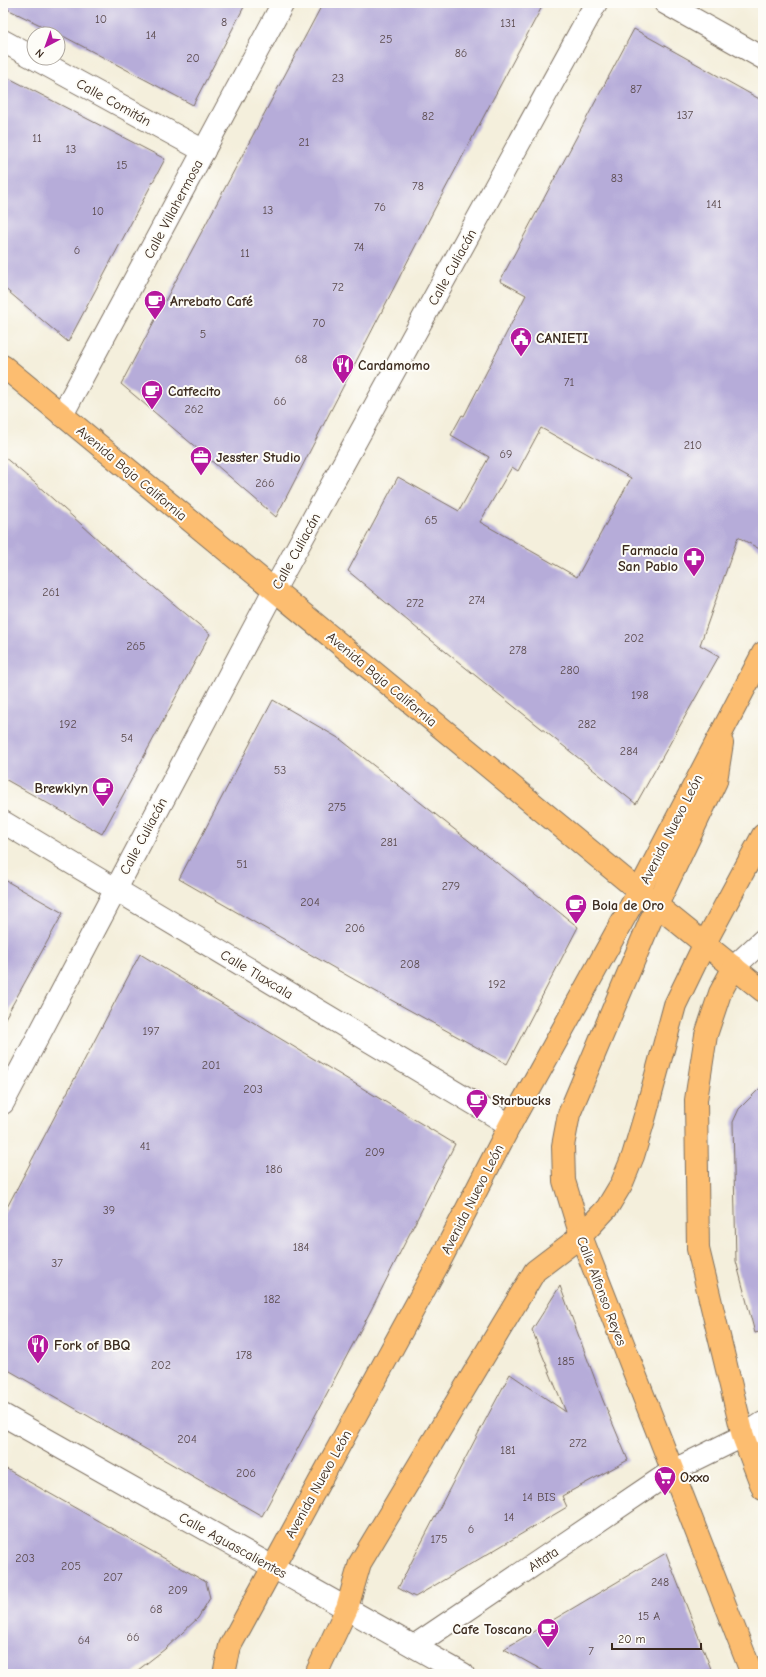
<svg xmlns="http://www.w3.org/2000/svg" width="766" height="1677" viewBox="0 0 766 1677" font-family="'Comic Neue',sans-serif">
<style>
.building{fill:#b6acd9;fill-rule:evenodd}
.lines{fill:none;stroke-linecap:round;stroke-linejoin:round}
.minor-casing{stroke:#7c6f60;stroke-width:24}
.major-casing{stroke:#7c6f60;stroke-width:24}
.minor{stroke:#fff;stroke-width:22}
.major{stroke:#fcbd6f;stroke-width:22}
.labels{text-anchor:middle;stroke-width:4;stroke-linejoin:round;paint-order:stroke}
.number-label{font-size:12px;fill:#5a4a4d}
.street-label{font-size:14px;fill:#3b2a1e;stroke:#fdfcf7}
.poi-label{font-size:14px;font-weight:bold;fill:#3b2a1e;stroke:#fdfcf7;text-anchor:start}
</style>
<rect width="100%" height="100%" fill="#fdfcf7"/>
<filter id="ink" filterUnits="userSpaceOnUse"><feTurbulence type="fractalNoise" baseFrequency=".025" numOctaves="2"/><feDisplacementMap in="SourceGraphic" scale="8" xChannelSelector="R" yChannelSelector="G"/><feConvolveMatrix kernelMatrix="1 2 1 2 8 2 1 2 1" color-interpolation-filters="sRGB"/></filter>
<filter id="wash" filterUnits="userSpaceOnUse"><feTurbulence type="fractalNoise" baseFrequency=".012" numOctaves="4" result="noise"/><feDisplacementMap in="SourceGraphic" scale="16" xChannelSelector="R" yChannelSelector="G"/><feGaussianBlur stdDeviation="0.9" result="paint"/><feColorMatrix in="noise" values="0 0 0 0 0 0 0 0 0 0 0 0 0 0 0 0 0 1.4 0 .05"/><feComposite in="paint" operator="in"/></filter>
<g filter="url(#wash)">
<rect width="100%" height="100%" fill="#f4efdc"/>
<g id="blocks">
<g class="building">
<path d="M3 3H246L193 105 63 36 3 7Z"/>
<path d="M323 3H544L434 210 276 517 199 450 121 384Z"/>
<path d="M634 29 763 101V551L738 537 700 645 719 656 636 804 426 636 348 571 398 477 459 511 489 457 451 435 462 415 464 416 526 295 500 281ZM541 428 631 478 577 577 480 522 512 467 518 471Z"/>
<path d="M3 75 165 159 68 342 3 287Z"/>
<path d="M3 456 35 483 120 559 210 634 102 834 3 778Z"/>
<path d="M273 700 340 739 578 927 507 1064 355 980 179 879Z"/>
<path d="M3 879 63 913 3 1022Z"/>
<path d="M140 954 455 1144 370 1312 262 1516 3 1367V1215Z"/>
<path d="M763 1085V1331L755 1333 736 1261 733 1122 739 1109Z"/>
<path d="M560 1286 602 1398 628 1460 562 1496 567 1507 415 1597 398 1588 478 1434 510 1374 566 1412 532 1330Z"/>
<path d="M3 1467 206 1582 210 1598 198 1618 165 1649 133 1674H3Z"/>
<path d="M666 1553 713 1674H549L504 1649Z"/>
</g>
</g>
</g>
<g filter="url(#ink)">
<use href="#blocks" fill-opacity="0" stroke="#7c6f60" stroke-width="1"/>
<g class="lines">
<g class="minor-casing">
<g id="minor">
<path d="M665 3 763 58"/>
<path d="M3 41 204 151"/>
<path d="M62 415 283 3"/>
<path d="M3 822 510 1125"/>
<path d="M734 967 763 940"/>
<path d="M3 1103 274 590 596 3"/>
<path d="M3 1415 463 1674"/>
<path d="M743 1436 763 1446"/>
<path d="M414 1646 672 1471 743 1436 763 1423"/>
</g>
</g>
<g class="major-casing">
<g id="major">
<path d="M3 366 639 891 763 991"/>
<path d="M722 743 716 781 657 905 569 1114 563 1146 564 1181 581 1236 752 1674"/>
<path d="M734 967 720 993 706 1035 696 1100 698 1249 743 1436 763 1489"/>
<path d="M224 1674 230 1646 442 1257 510 1125 639 891 763 653"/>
<path d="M316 1674 347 1608 360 1563 535 1271 581 1236 607 1208 622 1183 633 1156 645 1116 675 1005 705 943 763 835"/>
</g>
</g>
<use href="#minor" class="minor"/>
<use href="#major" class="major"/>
</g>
</g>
<defs>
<g id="cafe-pin" transform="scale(1.15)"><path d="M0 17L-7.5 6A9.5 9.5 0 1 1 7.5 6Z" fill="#b5179e" stroke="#fdfcf7"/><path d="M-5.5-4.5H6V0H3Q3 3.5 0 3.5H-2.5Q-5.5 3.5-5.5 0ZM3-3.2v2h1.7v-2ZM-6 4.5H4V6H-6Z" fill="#fff"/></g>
<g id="civic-pin" transform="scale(1.15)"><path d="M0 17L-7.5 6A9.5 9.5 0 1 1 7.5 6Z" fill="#b5179e" stroke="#fdfcf7"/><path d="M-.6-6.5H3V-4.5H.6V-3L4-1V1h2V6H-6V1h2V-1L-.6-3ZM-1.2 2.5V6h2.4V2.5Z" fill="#fff"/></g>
<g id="restaurant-pin" transform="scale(1.15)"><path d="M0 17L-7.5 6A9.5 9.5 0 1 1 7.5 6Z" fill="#b5179e" stroke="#fdfcf7"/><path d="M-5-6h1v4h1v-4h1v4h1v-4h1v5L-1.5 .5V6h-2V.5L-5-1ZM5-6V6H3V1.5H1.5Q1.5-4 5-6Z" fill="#fff"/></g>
<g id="office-pin" transform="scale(1.15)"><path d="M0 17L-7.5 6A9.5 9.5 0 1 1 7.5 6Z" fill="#b5179e" stroke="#fdfcf7"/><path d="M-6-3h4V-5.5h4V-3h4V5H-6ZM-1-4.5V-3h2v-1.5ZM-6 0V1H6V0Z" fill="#fff"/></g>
<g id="pharmacy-pin" transform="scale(1.15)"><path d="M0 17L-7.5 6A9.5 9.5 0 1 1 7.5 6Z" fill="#b5179e" stroke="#fdfcf7"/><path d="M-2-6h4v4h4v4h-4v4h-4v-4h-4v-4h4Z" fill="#fff"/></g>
<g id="supermarket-pin" transform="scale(1.15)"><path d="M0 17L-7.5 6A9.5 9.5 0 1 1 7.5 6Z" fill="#b5179e" stroke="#fdfcf7"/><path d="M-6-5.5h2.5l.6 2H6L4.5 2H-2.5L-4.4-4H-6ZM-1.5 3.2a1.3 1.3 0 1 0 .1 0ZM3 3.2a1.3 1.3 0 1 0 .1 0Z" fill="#fff"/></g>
</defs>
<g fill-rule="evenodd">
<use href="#cafe-pin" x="155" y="301"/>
<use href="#civic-pin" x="521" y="338"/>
<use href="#restaurant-pin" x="343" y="365"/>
<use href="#cafe-pin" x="152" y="391"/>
<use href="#office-pin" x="201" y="457"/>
<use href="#pharmacy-pin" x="694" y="558"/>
<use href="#cafe-pin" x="103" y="788"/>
<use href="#cafe-pin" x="576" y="905"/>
<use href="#cafe-pin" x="477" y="1100"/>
<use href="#restaurant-pin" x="38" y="1345"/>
<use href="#supermarket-pin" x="665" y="1477"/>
<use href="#cafe-pin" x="548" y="1629"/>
</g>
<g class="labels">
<g class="number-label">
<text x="101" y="23">10</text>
<text x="224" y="26">8</text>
<text x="508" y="27">131</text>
<text x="151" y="39">14</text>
<text x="386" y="43">25</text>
<text x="461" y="57">86</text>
<text x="193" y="62">20</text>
<text x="338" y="82">23</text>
<text x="636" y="93">87</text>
<text x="685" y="119">137</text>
<text x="428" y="120">82</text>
<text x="37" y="142">11</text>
<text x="304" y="146">21</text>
<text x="71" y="153">13</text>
<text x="122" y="169">15</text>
<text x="617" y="182">83</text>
<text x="418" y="190">78</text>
<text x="714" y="208">141</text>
<text x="380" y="211">76</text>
<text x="268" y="214">13</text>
<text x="98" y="215">10</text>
<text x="359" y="251">74</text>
<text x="77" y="254">6</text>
<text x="245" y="257">11</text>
<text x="338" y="291">72</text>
<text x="319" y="327">70</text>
<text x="203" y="338">5</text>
<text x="301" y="363">68</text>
<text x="569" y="386">71</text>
<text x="280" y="405">66</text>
<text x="194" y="413">262</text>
<text x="693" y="449">210</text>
<text x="506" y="458">69</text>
<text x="265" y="487">266</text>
<text x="431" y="524">65</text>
<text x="51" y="596">261</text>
<text x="477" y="604">274</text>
<text x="415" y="607">272</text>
<text x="634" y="642">202</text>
<text x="136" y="650">265</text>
<text x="518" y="654">278</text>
<text x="570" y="674">280</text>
<text x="640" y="699">198</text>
<text x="68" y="728">192</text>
<text x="587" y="728">282</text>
<text x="127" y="742">54</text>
<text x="629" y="755">284</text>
<text x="280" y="774">53</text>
<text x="337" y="811">275</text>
<text x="389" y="846">281</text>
<text x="242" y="868">51</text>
<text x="451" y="890">279</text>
<text x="310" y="906">204</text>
<text x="355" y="932">206</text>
<text x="410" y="968">208</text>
<text x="497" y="988">192</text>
<text x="151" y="1035">197</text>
<text x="211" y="1069">201</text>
<text x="253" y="1093">203</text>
<text x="145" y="1150">41</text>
<text x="375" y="1156">209</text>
<text x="274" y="1173">186</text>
<text x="109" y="1214">39</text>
<text x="301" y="1251">184</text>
<text x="57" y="1267">37</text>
<text x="272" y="1303">182</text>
<text x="244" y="1359">178</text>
<text x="566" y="1365">185</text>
<text x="161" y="1369">202</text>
<text x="187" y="1443">204</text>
<text x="578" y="1447">272</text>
<text x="508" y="1454">181</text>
<text x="246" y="1477">206</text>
<text x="539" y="1501">14 BIS</text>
<text x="509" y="1521">14</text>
<text x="471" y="1533">6</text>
<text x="439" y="1543">175</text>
<text x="25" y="1562">203</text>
<text x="71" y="1570">205</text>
<text x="113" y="1581">207</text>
<text x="660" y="1586">248</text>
<text x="178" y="1594">209</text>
<text x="156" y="1613">68</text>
<text x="649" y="1620">15 A</text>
<text x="133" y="1641">66</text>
<text x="84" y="1644">64</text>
<text x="591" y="1655">7</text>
</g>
<g class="street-label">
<text transform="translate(114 102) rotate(29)" y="5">Calle Comitán</text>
<text transform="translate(173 209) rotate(-62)" y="5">Calle Villahermosa</text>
<text transform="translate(452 267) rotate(-61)" y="5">Calle Culiacán</text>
<text transform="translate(132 473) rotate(40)" y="5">Avenida Baja California</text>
<text transform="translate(296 551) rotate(-61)" y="5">Calle Culiacán</text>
<text transform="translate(382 679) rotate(40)" y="5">Avenida Baja California</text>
<text transform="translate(671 829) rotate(-63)" y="5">Avenida Nuevo León</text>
<text transform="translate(143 836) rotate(-62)" y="5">Calle Culiacán</text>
<text transform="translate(257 974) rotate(31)" y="5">Calle Tlaxcala</text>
<text transform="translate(472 1199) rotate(-63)" y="5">Avenida Nuevo León</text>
<text transform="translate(602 1291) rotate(69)" y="5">Calle Alfonso Reyes</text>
<text transform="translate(318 1484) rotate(-61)" y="5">Avenida Nuevo León</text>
<text transform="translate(233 1545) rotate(29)" y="5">Calle Aguascalientes</text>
<text transform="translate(543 1559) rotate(-34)" y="5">Altata</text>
</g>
<g class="poi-label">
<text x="170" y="306">Arrebato Café</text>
<text x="536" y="343">CANIETI</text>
<text x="358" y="370">Cardamomo</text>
<text x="168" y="396">Catfecito</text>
<text x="216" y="462">Jesster Studio</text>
<text x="678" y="555" text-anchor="end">Farmacia<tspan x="678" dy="16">San Pablo</tspan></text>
<text x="88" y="793" text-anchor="end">Brewklyn</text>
<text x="592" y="910">Bola de Oro</text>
<text x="492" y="1105">Starbucks</text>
<text x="54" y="1350">Fork of BBQ</text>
<text x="680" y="1482">Oxxo</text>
<text x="532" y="1634" text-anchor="end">Cafe Toscano</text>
</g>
</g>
<rect width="766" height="1677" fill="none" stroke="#fdfcf7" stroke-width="16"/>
<g transform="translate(46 46) rotate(221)"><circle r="19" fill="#fdfcf7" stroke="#afa8a0"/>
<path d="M0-3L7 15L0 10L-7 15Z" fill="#b5179e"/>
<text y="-6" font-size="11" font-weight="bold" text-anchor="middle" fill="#3b2a1e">N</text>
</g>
<path d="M612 1643v6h89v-6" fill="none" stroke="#3b2a1e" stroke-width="2"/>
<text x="618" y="1643" font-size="12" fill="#3b2a1e" stroke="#fdfcf7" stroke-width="3" paint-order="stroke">20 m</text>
</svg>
